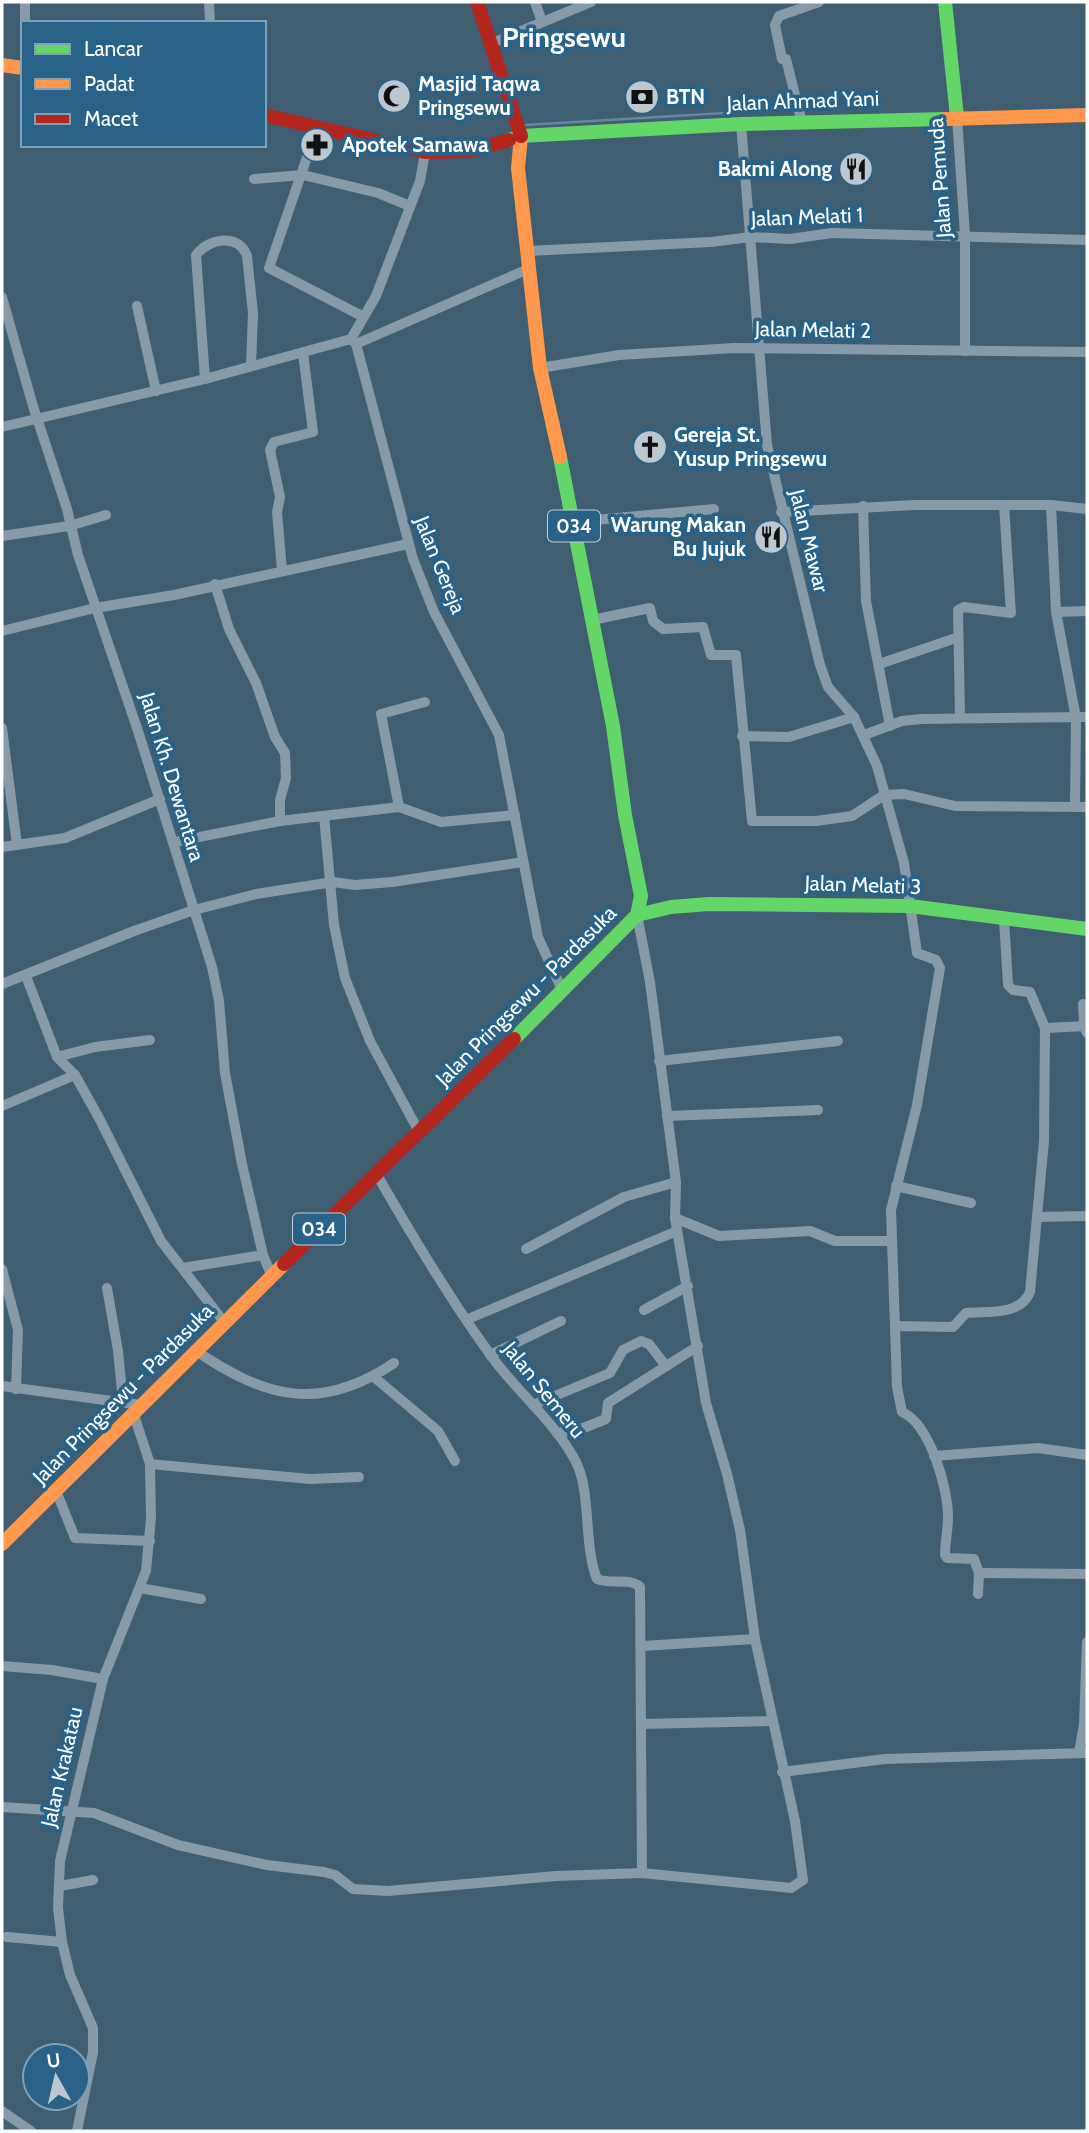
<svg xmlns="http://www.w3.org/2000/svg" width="1089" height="2133" viewBox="0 0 1089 2133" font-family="Cabin,sans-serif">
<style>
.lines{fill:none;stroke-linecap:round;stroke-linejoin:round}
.stream{stroke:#6388a1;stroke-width:2.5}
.street{stroke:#869aa8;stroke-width:10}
.fast{stroke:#63d668;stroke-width:14}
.slow{stroke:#ff974d;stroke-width:14}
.jam{stroke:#b3261e;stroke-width:14}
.labels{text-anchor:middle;stroke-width:7;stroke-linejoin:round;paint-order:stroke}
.shield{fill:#296288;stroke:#bfd0db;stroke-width:2}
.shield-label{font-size:19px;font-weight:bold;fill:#fff}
.poi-label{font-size:21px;font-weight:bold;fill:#fff;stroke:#296288;text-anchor:start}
.street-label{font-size:21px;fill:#fff;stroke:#296288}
.district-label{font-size:28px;font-weight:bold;fill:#fff;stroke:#296288}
</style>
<rect width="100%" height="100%" fill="#3f5e72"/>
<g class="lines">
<path class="stream" d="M525 125 741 112"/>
<g class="street">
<path d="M209 2 210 23"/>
<path d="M535 2 542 22"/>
<path d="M25 23V2"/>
<path d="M490 44 591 2"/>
<path d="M957 117 965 235V351"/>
<path d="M802 123 786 59H782L775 25 779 16 819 2"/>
<path d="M741 124 767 445 820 665 828 687 854 717 877 766 904 863 917 953 936 960 940 968 917 1105 891 1210 897 1387 902 1412C930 1424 948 1488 948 1517 948 1530 945 1542 945 1555L947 1558 974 1559 979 1573 978 1594"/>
<path d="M317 128 269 268 362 316"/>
<path d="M254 179 303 175 378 193 410 206"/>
<path d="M528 251 711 242 751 237 790 239 832 233 1087 240"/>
<path d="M2 297 33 406 67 509 78 555 138 731 212 967 219 1001 225 1073 242 1164 263 1255 272 1277"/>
<path d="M137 306 156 391"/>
<path d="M351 339 356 344 413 559 434 612 499 735 538 937 563 992"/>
<path d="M351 339 376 296 420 181 425 152"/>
<path d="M356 344 528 269"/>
<path d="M540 368 619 355 734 348 1087 352"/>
<path d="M205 379 196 255C209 238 239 233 247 256L253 313 251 365"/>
<path d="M2 427 205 379 351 339"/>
<path d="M1051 505 1056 612 1076 718 1075 807"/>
<path d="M863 506 866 601 890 726"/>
<path d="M781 512 915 505H1051L1087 509"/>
<path d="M573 522 714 509"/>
<path d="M2 536 69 526 106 515"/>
<path d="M282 570 277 512 280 497 270 450 274 442 313 432 303 353"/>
<path d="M215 584 229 629 256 683 275 737 285 753 286 778 280 800V821"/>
<path d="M1056 612 1087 611"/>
<path d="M592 620 650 608 653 621 663 629 703 627 711 655H736L752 821H816L852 816 884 795 904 794 955 806 1087 807"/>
<path d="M2 631 95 608 174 595 408 544"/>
<path d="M879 664 956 638"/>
<path d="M960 717 958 610 964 607 1011 613 1004 505"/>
<path d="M2 728 17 845"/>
<path d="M864 735 902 721 921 719 1087 717"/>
<path d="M742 736 789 737 854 717"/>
<path d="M399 807 381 714 425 702"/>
<path d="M324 816 334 925 345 978 370 1041 418 1130"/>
<path d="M174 842 280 821 399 807 441 822 515 815"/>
<path d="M2 847 65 838 160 799"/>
<path d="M26 976 57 1057 75 1075 99 1118 161 1241 224 1322"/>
<path d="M2 984 134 931 194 910 256 894 333 882 355 885 392 882 523 862"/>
<path d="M1083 1004 1084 1026 1087 1033"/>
<path d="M1045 1028 1087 1026"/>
<path d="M57 1057 95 1047 150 1040"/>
<path d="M659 1061 838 1041"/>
<path d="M2 1106 75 1075"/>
<path d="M667 1116 818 1110"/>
<path d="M376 1173C412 1236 449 1298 492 1357 518 1393 554 1421 575 1460 592 1491 583 1545 597 1579 611 1585 630 1577 640 1587L642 1873"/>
<path d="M896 1186 971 1203"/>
<path d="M1038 1217 1087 1216"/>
<path d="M675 1218 719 1236 810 1231 835 1241H891"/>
<path d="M526 1249 624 1197 676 1182"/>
<path d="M183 1268 263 1255"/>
<path d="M2 1269 18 1330 16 1389"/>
<path d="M107 1288 118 1351 123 1402"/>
<path d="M644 1310 688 1286"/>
<path d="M468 1319 677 1231"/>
<path d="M895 1326 953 1327 966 1313C988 1311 1020 1316 1030 1292L1044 1141 1045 1028 1030 992 1013 990 1008 985 1004 919"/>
<path d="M196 1351C266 1398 320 1413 394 1363"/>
<path d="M490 1355 561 1321"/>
<path d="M374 1377 438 1431 455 1461"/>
<path d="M2 1386 141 1405"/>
<path d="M533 1405 610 1373 623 1350 641 1341 649 1344 666 1366"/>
<path d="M557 1433 581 1429 606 1419 608 1403 698 1346"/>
<path d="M934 1456 1038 1448 1087 1455"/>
<path d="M150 1464 310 1479 359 1477"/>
<path d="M57 1493 75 1538 150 1541"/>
<path d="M979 1573 1087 1574"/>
<path d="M140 1588 201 1599"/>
<path d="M642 1646 755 1639"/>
<path d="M2 1666 52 1670 103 1679"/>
<path d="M641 1724 771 1721"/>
<path d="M1079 1753 1084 1724 1087 1642"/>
<path d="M782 1772 885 1759 1087 1753"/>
<path d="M2 1807 94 1813 178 1845 267 1865 324 1872 335 1875 353 1889 388 1891 556 1876 642 1873 791 1888 803 1880 795 1821 755 1639 740 1530 727 1474 706 1403 675 1218 676 1182 650 982 637 915"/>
<path d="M60 1886 93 1880"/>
<path d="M7 1937 62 1942"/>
<path d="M2 2111 31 2131"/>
<path d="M77 2131 93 2052V2028L70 1975 62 1942 58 1908 60 1861 103 1679 146 1571 151 1518 150 1464 134 1415"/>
</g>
<g class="fast">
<path d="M945 2 957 117"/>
<path d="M509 140 521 136 741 124 945 119"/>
<path d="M637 915 671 907 709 904 910 906 1087 929"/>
<path d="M514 1039 637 915 641 896 625 815 613 726 560 457"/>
</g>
<g class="slow">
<path d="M2 65 23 68"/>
<path d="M945 119 1087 115"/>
<path d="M521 136 518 168 540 368 560 457"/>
<path d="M2 1544 284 1264"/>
</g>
<g class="jam">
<path d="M477 2 521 136"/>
<path d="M264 115 425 152 470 151 509 140"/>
<path d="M284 1264 514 1039"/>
</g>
</g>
<defs>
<g id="mosque-disc" transform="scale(1.75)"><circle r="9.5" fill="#bcc7ce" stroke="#296288"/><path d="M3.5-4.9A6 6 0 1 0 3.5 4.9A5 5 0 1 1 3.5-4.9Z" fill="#111"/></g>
<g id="bank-disc" transform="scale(1.75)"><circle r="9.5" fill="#bcc7ce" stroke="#296288"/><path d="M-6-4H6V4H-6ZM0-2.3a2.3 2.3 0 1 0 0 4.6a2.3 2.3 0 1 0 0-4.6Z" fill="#111"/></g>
<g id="pharmacy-disc" transform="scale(1.75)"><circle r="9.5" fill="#bcc7ce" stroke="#296288"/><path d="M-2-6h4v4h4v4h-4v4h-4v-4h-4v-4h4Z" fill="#111"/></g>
<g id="restaurant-disc" transform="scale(1.75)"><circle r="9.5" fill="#bcc7ce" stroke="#296288"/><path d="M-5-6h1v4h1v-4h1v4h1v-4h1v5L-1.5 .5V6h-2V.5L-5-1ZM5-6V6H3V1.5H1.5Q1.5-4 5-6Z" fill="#111"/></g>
<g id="church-disc" transform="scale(1.75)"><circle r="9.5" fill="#bcc7ce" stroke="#296288"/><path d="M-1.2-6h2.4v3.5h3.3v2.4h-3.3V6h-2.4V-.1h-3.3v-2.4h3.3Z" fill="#111"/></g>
</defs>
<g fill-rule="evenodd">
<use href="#mosque-disc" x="394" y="96"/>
<use href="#bank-disc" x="642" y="97"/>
<use href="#pharmacy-disc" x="317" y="145"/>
<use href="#restaurant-disc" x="856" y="169"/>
<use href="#church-disc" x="650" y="447"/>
<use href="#restaurant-disc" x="771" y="537"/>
</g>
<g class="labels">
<g class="shield">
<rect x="548" y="510.5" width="52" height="31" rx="5"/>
<rect x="293" y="1213.5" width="52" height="31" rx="5"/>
</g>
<g class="shield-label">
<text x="574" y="533">034</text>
<text x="319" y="1236">034</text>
</g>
<g class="poi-label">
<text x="418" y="91">Masjid Taqwa<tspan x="418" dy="24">Pringsewu</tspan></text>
<text x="666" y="104">BTN</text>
<text x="342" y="152">Apotek Samawa</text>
<text x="832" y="176" text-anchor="end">Bakmi Along</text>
<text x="674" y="442">Gereja St.<tspan x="674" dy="24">Yusup Pringsewu</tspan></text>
<text x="746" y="532" text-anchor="end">Warung Makan<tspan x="746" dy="24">Bu Jujuk</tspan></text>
</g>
<g class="street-label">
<text transform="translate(803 101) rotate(-2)" y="7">Jalan Ahmad Yani</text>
<text transform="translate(940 178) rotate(-94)" y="7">Jalan Pemuda</text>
<text transform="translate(807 217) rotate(-2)" y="7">Jalan Melati 1</text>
<text transform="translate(813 330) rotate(1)" y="7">Jalan Melati 2</text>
<text transform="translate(809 541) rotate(76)" y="7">Jalan Mawar</text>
<text transform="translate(440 565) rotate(68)" y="7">Jalan Gereja</text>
<text transform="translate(172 777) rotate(73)" y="7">Jalan Kh. Dewantara</text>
<text transform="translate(863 885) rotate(2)" y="7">Jalan Melati 3</text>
<text transform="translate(526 996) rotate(-45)" y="7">Jalan Pringsewu - Pardasuka</text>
<text transform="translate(544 1390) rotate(51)" y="7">Jalan Semeru</text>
<text transform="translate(123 1394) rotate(-45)" y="7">Jalan Pringsewu - Pardasuka</text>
<text transform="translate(62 1767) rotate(-77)" y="7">Jalan Krakatau</text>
</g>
<g class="district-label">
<text x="564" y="47">Pringsewu</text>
</g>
</g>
<rect width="1089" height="2133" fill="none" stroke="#ffffff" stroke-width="7"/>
<rect x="21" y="21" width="245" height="126" fill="#296288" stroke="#7fa1b8" stroke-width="2"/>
<rect x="35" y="44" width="35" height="10" fill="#63d668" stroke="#7fa1b8" stroke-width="2"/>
<text x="84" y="56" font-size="21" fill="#ffffff">Lancar</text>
<rect x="35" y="79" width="35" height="10" fill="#ff974d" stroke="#7fa1b8" stroke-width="2"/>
<text x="84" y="91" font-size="21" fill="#ffffff">Padat</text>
<rect x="35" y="114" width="35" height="10" fill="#b3261e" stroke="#7fa1b8" stroke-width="2"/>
<text x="84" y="126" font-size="21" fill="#ffffff">Macet</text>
<g transform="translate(56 2077) rotate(352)"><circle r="33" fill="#296288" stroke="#7fa1b8" stroke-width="2"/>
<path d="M0-5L12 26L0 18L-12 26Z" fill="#bcc7ce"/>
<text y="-10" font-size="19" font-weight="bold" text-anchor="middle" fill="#ffffff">U</text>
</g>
</svg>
